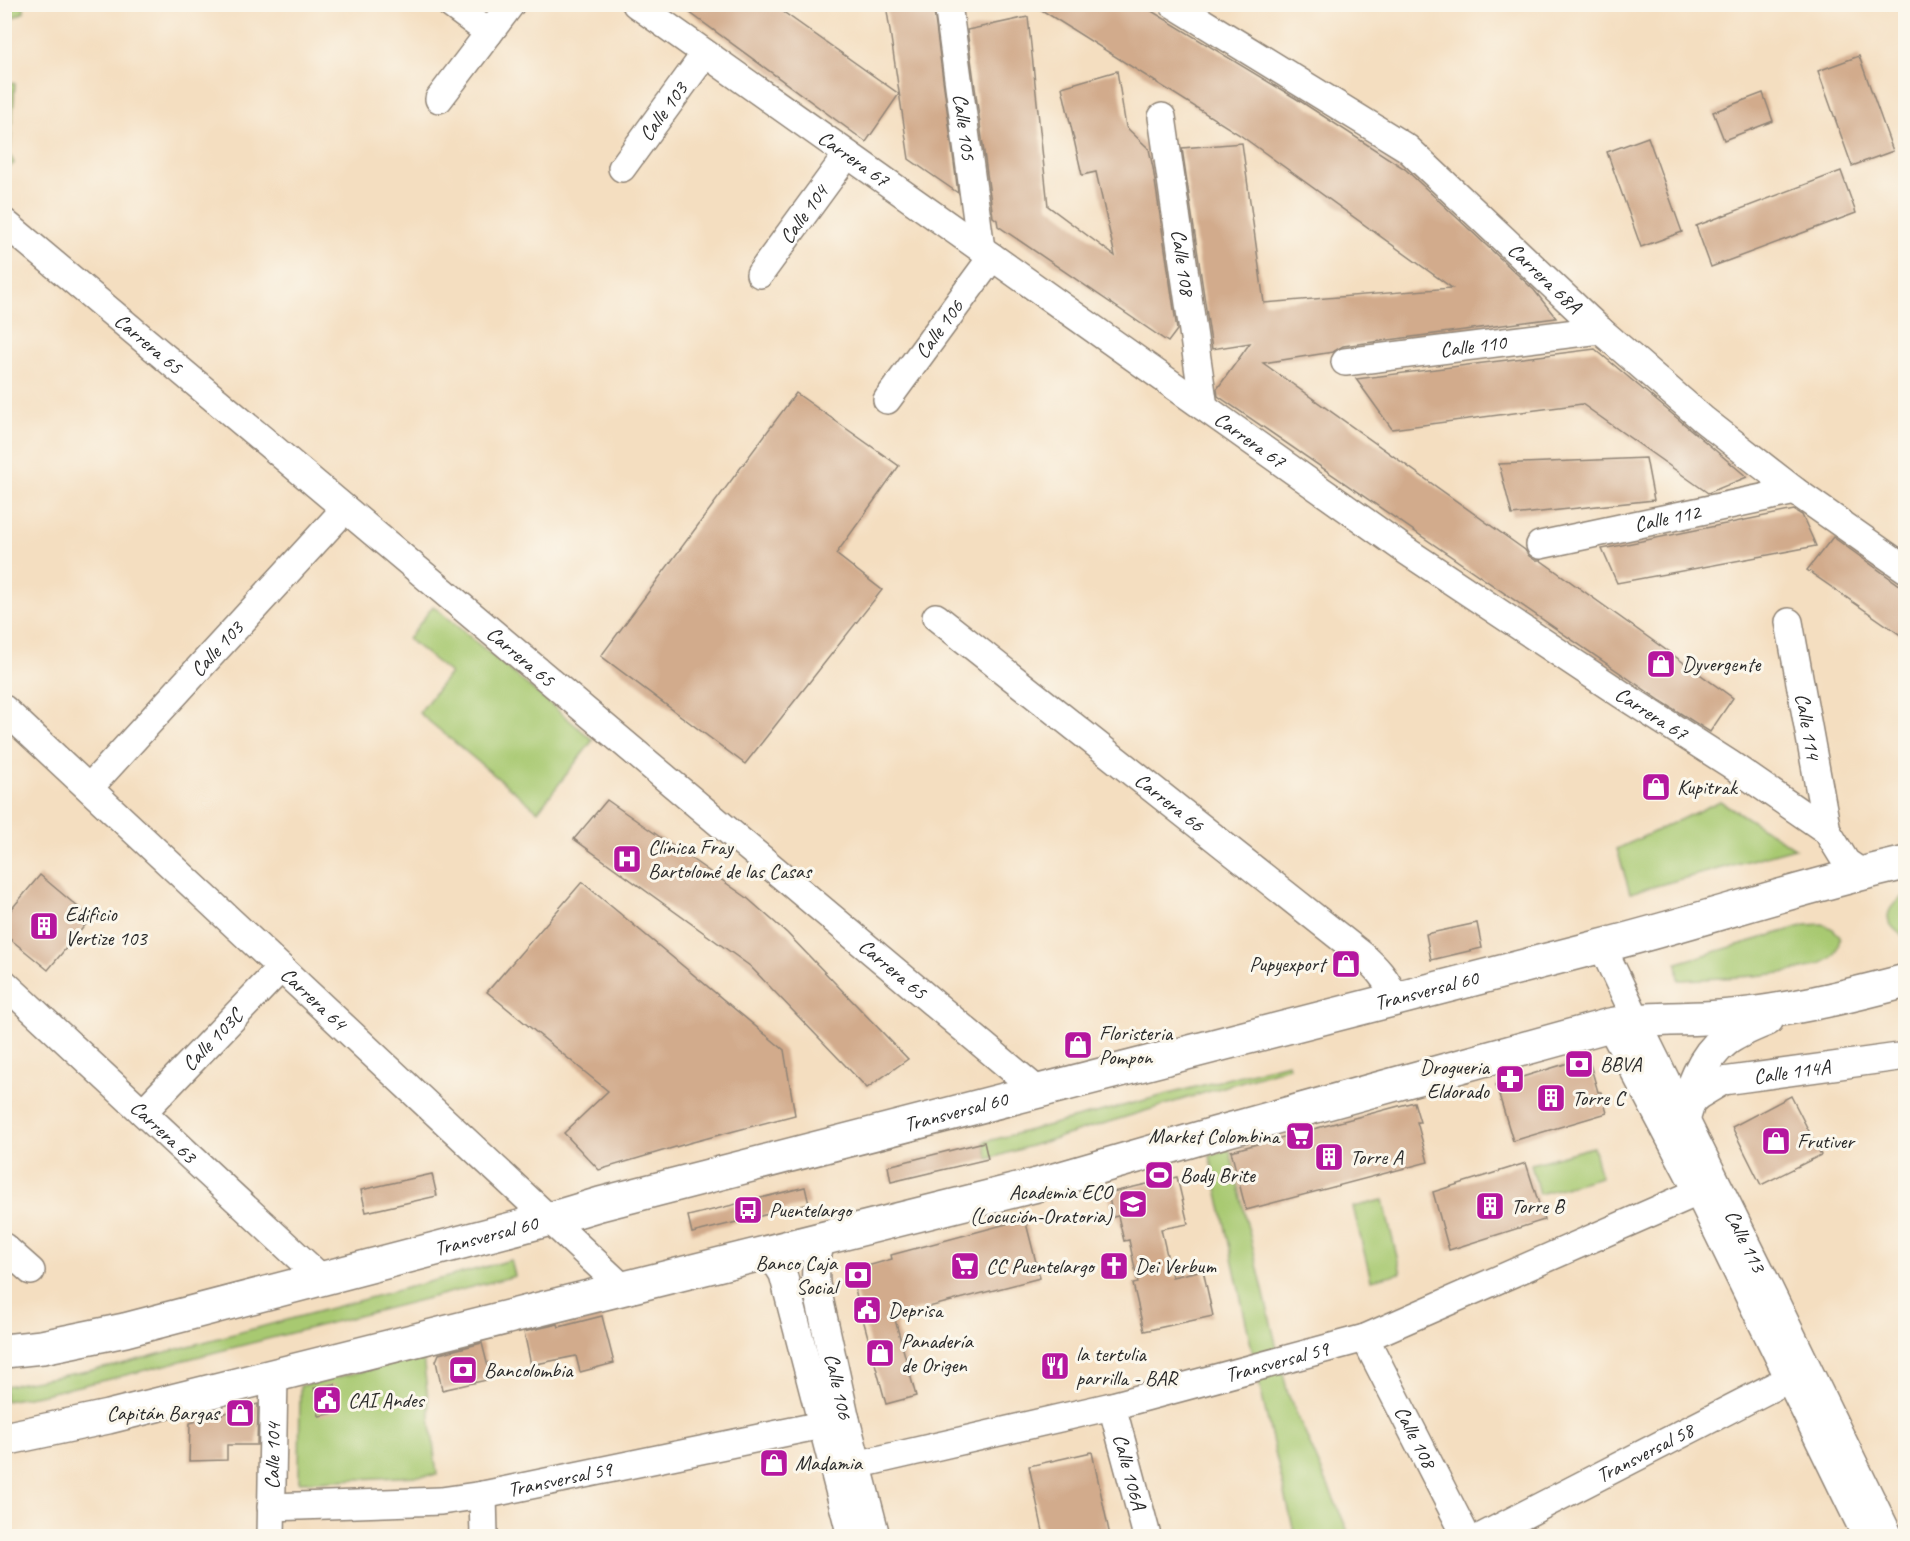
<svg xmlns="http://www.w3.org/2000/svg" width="1910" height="1541" viewBox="0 0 1910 1541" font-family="Caveat,sans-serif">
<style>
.green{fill:#a8c971;stroke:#6a7a4e;stroke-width:1.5}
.building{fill:#d2ab8c}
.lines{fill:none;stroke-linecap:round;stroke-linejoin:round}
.minor-casing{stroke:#908476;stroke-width:30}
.major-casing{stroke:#908476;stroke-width:36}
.minor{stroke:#fff;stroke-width:27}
.major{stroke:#fff;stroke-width:33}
.labels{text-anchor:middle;stroke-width:6;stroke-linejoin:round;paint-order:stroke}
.street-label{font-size:21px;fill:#2b2b2b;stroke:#fbf7ec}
.poi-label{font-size:21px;fill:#2b2b2b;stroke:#fbf7ec;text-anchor:start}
</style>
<rect width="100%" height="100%" fill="#fbf7ec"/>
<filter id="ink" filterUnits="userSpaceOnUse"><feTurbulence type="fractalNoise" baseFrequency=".0167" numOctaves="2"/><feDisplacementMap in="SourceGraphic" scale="12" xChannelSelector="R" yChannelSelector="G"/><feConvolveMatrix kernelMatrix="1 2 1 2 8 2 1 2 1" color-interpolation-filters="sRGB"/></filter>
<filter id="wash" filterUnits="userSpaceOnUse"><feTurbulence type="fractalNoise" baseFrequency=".008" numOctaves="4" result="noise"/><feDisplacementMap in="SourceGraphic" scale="24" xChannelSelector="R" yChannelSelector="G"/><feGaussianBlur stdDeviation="1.35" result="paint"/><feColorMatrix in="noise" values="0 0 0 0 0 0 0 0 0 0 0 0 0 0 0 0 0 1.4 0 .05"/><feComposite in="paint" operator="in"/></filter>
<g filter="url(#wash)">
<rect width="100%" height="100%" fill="#f4dec0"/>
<g class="green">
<path d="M5 4 24 5V12L5 22Z"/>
<path d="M5 80 15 84 10 155 14 163 5 171Z"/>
<path d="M433 606 593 740 538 811 419 713 450 673 408 639Z"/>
<path d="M1720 801 1795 848 1630 893 1617 849Z"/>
<path d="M1905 895V937C1882 923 1883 910 1905 895Z"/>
<path d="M1823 924 1833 929 1840 936C1839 943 1838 952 1832 957 1807 978 1713 978 1679 980L1677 963 1806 925Z"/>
<path d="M1288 1063 1289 1067 988 1159 984 1142Z"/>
<path d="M1593 1147 1601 1177 1539 1194 1531 1164Z"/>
<path d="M1229 1148 1288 1394 1350 1536H1295L1264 1405 1210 1156Z"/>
<path d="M1383 1200 1401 1273 1371 1280 1353 1207Z"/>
<path d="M511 1260 515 1276 118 1377 44 1394 5 1401V1386L114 1366Z"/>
<path d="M423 1357 437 1475 299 1482 300 1386Z"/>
</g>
<g id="blocks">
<g class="building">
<path d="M678 4H772L899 94 866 142Z"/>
<path d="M886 4H933L958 193 909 159Z"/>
<path d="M1032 4H1140L1300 101 1405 169 1534 290 1556 318 1343 346 1333 352 1263 363 1525 550 1529 556 1535 560H1540L1733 698 1710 732 1661 701 1218 396 1217 389 1250 343 1212 349 1182 148 1242 143 1264 303 1452 288 1240 135Z"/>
<path d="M1028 17 1048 206 1115 256 1096 172 1082 175 1062 87 1117 71 1126 127 1149 149 1153 168 1177 330 1168 342 998 226 997 220 993 217 967 30Z"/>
<path d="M1859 56 1893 151 1852 166 1818 71Z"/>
<path d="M1763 93 1773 121 1724 140 1713 112Z"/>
<path d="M1648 137 1682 232 1641 247 1607 152Z"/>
<path d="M1841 171 1856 213 1711 267 1696 226Z"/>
<path d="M1595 349 1747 477 1708 493 1582 404 1392 429 1356 379Z"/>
<path d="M796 393 899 466 836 554 882 590 745 764 601 656Z"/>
<path d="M1646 458 1654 500 1512 515 1499 464Z"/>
<path d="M1794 510 1802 515 1816 546 1617 583 1602 549Z"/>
<path d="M1833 537 1905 589V638L1807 570Z"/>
<path d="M607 800 746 897 787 933 908 1059 867 1088 750 966 574 839Z"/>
<path d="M40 875 91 918 48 970 4 934V918Z"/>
<path d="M582 882 784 1050 795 1115 689 1143 599 1170 564 1133 608 1091 487 992Z"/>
<path d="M1477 923 1482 948 1431 960 1426 934Z"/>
<path d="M1588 1057 1598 1092H1601L1607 1113 1513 1141 1496 1085Z"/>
<path d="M1791 1096 1821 1155 1761 1185 1732 1127Z"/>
<path d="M1414 1102 1420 1122H1417L1428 1162 1246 1210 1231 1151Z"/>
<path d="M984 1142 988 1159 891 1182 888 1166Z"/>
<path d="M1526 1163 1544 1220 1449 1250 1433 1192Z"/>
<path d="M432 1174 437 1196 366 1212 361 1190Z"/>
<path d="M1177 1177 1188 1224 1161 1229 1172 1277 1203 1270 1213 1316 1144 1331 1133 1284 1138 1283 1129 1240 1124 1241 1118 1216 1113 1217 1108 1193Z"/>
<path d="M805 1187 809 1204 692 1233 688 1216Z"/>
<path d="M1025 1219 1040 1278 894 1316 916 1396 886 1404 850 1271 892 1259 891 1255Z"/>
<path d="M602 1316 614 1363 580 1372 576 1356 531 1365 524 1332 558 1324 559 1327Z"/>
<path d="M482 1343 491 1379 442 1390 436 1361 439 1354Z"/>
<path d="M335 1384 340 1412 319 1416 314 1388Z"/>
<path d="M258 1404 257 1445H227V1460L189 1461 190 1423Z"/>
<path d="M1092 1452 1110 1536H1044L1029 1466Z"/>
</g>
</g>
</g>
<g filter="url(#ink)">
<use href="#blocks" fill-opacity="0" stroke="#908476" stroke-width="1.5"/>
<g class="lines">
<g class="minor-casing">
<g id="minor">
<path d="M450 4 489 33"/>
<path id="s1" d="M636 4 1408 552 1621 694 1730 764 1827 831 1846 862 1862 873"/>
<path id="s2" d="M948 4 981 249"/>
<path id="s3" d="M1173 4 1407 148 1600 330 1704 420 1795 491 1906 569"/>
<path d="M439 99 511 4"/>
<path id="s4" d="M1162 117 1204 407"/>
<path id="s5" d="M622 168 705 54"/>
<path id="s6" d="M4 222 1038 1091"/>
<path id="s7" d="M760 274 847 155"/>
<path id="s8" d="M1345 362 1600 330"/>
<path id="s9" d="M887 400 992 257"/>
<path id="s10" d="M1540 545 1795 491"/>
<path id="s11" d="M936 617 1361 954C1376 967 1387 979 1394 997"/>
<path id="s12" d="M1789 622 1827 831"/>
<path id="s13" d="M4 709 623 1288"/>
<path id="s14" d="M89 788 345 509"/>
<path id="s15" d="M1602 946 1647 1042 1759 1268 1889 1536"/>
<path id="s16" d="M4 983 322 1279"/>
<path d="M1610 1025 1698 1192 1866 1536"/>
<path id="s17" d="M1688 1105 1698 1096 1723 1081 1906 1056"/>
<path id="s18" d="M143 1112 281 968"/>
<path id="s19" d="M824 1237C816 1253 815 1267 816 1284L846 1420 876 1536"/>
<path d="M4 1247 31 1271"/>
<path d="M761 1252 778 1266 783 1274 851 1536"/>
<path id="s20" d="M1365 1338 1466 1536"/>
<path id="s21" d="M1112 1406 1147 1536"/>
<path id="s22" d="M834 1470 1112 1406 1365 1338 1698 1192"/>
<path d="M483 1495 484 1536"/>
<path id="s23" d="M271 1507 441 1501 483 1495 846 1420"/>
<path id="s24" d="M271 1536 274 1376"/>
<path id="s25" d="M1483 1536 1804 1371"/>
</g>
</g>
<g class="major-casing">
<g id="major">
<path d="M1684 1117C1692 1090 1701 1058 1725 1040 1737 1031 1753 1025 1767 1019"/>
<path id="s26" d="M4 1351 42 1347 125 1330 550 1219 600 1204C933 1118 1265 1030 1598 947 1701 921 1802 886 1906 863"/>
<path d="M4 1439 108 1417 1037 1185 1214 1134 1610 1025C1647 1017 1683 1020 1720 1017 1783 1012 1845 997 1906 981"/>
</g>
</g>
<use href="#minor" class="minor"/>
<use href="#major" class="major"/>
</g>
</g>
<defs>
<g id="shop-square" transform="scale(1.5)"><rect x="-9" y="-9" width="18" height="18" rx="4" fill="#b5179e" stroke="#fbf7ec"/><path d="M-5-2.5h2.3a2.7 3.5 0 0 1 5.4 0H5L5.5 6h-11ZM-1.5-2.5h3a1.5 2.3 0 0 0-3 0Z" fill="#fff"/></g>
<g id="hospital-square" transform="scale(1.5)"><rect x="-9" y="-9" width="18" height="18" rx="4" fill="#b5179e" stroke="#fbf7ec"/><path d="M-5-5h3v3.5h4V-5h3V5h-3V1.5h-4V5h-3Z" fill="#fff"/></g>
<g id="building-square" transform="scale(1.5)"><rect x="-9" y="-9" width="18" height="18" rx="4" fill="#b5179e" stroke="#fbf7ec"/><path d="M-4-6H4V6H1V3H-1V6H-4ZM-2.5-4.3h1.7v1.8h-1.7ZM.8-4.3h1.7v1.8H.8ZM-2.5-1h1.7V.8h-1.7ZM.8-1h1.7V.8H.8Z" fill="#fff"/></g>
<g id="bank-square" transform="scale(1.5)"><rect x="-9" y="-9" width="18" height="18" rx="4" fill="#b5179e" stroke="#fbf7ec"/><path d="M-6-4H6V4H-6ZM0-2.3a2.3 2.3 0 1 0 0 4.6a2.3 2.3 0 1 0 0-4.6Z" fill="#fff"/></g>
<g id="pharmacy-square" transform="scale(1.5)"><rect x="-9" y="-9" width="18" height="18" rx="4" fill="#b5179e" stroke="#fbf7ec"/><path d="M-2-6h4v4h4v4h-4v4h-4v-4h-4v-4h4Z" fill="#fff"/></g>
<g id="supermarket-square" transform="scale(1.5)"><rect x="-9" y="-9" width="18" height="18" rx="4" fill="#b5179e" stroke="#fbf7ec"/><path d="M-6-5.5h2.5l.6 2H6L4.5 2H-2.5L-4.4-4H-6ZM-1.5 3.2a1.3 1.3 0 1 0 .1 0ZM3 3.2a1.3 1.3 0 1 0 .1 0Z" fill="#fff"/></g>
<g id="stadium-square" transform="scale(1.5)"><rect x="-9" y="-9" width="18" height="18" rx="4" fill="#b5179e" stroke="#fbf7ec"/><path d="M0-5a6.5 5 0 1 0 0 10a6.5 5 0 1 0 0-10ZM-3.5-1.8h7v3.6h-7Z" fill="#fff"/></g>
<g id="school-square" transform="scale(1.5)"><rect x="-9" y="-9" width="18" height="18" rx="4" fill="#b5179e" stroke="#fbf7ec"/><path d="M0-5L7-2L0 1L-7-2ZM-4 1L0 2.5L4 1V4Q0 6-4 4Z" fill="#fff"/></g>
<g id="bus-square" transform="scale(1.5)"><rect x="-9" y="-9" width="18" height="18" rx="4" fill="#b5179e" stroke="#fbf7ec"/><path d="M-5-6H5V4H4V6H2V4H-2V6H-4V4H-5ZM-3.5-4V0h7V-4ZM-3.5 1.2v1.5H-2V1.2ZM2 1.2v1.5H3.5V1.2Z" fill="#fff"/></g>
<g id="church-square" transform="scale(1.5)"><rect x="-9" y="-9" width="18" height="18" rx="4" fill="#b5179e" stroke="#fbf7ec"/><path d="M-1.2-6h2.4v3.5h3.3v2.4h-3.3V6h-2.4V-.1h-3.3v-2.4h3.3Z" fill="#fff"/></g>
<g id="civic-square" transform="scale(1.5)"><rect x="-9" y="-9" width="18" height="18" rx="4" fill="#b5179e" stroke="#fbf7ec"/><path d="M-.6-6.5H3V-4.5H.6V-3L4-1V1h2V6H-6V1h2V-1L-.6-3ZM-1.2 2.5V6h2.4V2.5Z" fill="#fff"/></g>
<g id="restaurant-square" transform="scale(1.5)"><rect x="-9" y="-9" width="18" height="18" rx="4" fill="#b5179e" stroke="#fbf7ec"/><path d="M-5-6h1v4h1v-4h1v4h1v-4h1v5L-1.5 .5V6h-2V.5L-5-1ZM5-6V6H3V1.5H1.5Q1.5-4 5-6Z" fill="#fff"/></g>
</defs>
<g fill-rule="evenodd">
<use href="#shop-square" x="1661" y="664"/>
<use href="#shop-square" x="1656" y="787"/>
<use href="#hospital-square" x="627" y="859"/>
<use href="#building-square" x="44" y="926"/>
<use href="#shop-square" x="1346" y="964"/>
<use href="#shop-square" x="1078" y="1045"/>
<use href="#bank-square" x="1579" y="1064"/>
<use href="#pharmacy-square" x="1510" y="1079"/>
<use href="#building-square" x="1551" y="1098"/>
<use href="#supermarket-square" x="1300" y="1136"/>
<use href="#shop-square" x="1776" y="1141"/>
<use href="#building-square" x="1329" y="1157"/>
<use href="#stadium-square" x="1159" y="1175"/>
<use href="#school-square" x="1133" y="1204"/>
<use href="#building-square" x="1490" y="1206"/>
<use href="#bus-square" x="748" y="1210"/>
<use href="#supermarket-square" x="965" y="1266"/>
<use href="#church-square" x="1114" y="1266"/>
<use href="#bank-square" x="858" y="1275"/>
<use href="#civic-square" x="867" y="1310"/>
<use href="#shop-square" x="880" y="1353"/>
<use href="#restaurant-square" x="1055" y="1366"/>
<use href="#bank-square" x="463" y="1370"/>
<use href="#civic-square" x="327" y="1400"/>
<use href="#shop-square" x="240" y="1413"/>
<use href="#shop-square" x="774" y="1463"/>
</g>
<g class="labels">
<g class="street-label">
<text dy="7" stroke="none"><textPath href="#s5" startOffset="70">Calle 103</textPath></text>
<text dy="7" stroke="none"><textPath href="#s2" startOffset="124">Calle 105</textPath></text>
<text dy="7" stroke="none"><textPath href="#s1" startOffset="267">Carrera 67</textPath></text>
<text dy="7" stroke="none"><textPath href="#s7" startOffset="74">Calle 104</textPath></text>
<text dy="7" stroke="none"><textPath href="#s4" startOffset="147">Calle 108</textPath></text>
<text dy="7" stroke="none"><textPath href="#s3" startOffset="464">Carrera 68A</textPath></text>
<text dy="7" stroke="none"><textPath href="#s9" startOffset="88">Calle 106</textPath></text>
<text dy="7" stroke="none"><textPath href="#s6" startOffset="189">Carrera 65</textPath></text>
<text dy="7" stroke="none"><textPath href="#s8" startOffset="129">Calle 110</textPath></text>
<text dy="7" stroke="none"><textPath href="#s1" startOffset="753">Carrera 67</textPath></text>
<text dy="7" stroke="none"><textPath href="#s10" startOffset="130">Calle 112</textPath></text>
<text dy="7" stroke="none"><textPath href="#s14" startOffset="189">Calle 103</textPath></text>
<text dy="7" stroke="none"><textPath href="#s6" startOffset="675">Carrera 65</textPath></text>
<text dy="7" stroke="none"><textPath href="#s1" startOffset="1239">Carrera 67</textPath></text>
<text dy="7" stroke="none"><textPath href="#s12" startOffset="106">Calle 114</textPath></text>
<text dy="7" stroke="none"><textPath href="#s11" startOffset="298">Carrera 66</textPath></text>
<text dy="7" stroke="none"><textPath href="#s6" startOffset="1161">Carrera 65</textPath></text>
<text dy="7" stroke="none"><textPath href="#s26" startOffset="1468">Transversal 60</textPath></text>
<text dy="7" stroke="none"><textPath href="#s13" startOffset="424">Carrera 64</textPath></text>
<text dy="7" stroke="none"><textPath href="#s18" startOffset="100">Calle 103C</textPath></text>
<text dy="7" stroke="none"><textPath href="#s17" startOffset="112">Calle 114A</textPath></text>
<text dy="7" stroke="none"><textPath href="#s26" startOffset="982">Transversal 60</textPath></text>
<text dy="7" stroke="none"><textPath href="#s16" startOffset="218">Carrera 63</textPath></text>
<text dy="7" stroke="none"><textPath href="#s26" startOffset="496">Transversal 60</textPath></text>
<text dy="7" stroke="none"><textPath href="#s15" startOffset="328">Calle 113</textPath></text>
<text dy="7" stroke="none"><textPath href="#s22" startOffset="456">Transversal 59</textPath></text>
<text dy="7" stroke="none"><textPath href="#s19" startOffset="153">Calle 106</textPath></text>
<text dy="7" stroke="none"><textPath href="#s20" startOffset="111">Calle 108</textPath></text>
<text dy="7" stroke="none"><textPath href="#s25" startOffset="182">Transversal 58</textPath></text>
<text dy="7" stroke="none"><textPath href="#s24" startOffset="80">Calle 104</textPath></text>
<text dy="7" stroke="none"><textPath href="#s21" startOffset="68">Calle 106A</textPath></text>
<text dy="7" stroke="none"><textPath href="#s23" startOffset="291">Transversal 59</textPath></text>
</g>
<g class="poi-label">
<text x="1682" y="671">Dyvergente</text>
<text x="1677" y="794">Kupitrak</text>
<text x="648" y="854">Clínica Fray<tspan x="648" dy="24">Bartolomé de las Casas</tspan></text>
<text x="65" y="921">Edificio<tspan x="65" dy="24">Vertize 103</tspan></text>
<text x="1325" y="971" text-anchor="end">Pupyexport</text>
<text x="1099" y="1040">Floristeria<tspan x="1099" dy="24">Pompon</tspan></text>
<text x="1600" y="1071">BBVA</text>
<text x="1489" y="1074" text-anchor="end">Drogueria<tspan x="1489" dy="24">Eldorado</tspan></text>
<text x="1572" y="1105">Torre C</text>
<text x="1279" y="1143" text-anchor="end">Market Colombina</text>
<text x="1797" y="1148">Frutiver</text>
<text x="1350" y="1164">Torre A</text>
<text x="1180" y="1182">Body Brite</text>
<text x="1112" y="1199" text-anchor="end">Academia ECO<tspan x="1112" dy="24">(Locución-Oratoria)</tspan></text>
<text x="1511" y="1213">Torre B</text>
<text x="769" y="1217">Puentelargo</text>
<text x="837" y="1270" text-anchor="end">Banco Caja<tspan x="837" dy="24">Social</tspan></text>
<text x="986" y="1273">CC Puentelargo</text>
<text x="1135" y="1273">Dei Verbum</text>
<text x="888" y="1317">Deprisa</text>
<text x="901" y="1348">Panadería<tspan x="901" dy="24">de Origen</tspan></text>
<text x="1076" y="1361">la tertulia<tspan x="1076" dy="24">parrilla - BAR</tspan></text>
<text x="484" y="1377">Bancolombia</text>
<text x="348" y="1407">CAI Andes</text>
<text x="219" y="1420" text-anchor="end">Capitán Bargas</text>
<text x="795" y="1470">Madamia</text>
</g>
</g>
<rect width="1910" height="1541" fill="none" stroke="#fbf7ec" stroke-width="24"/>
</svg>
